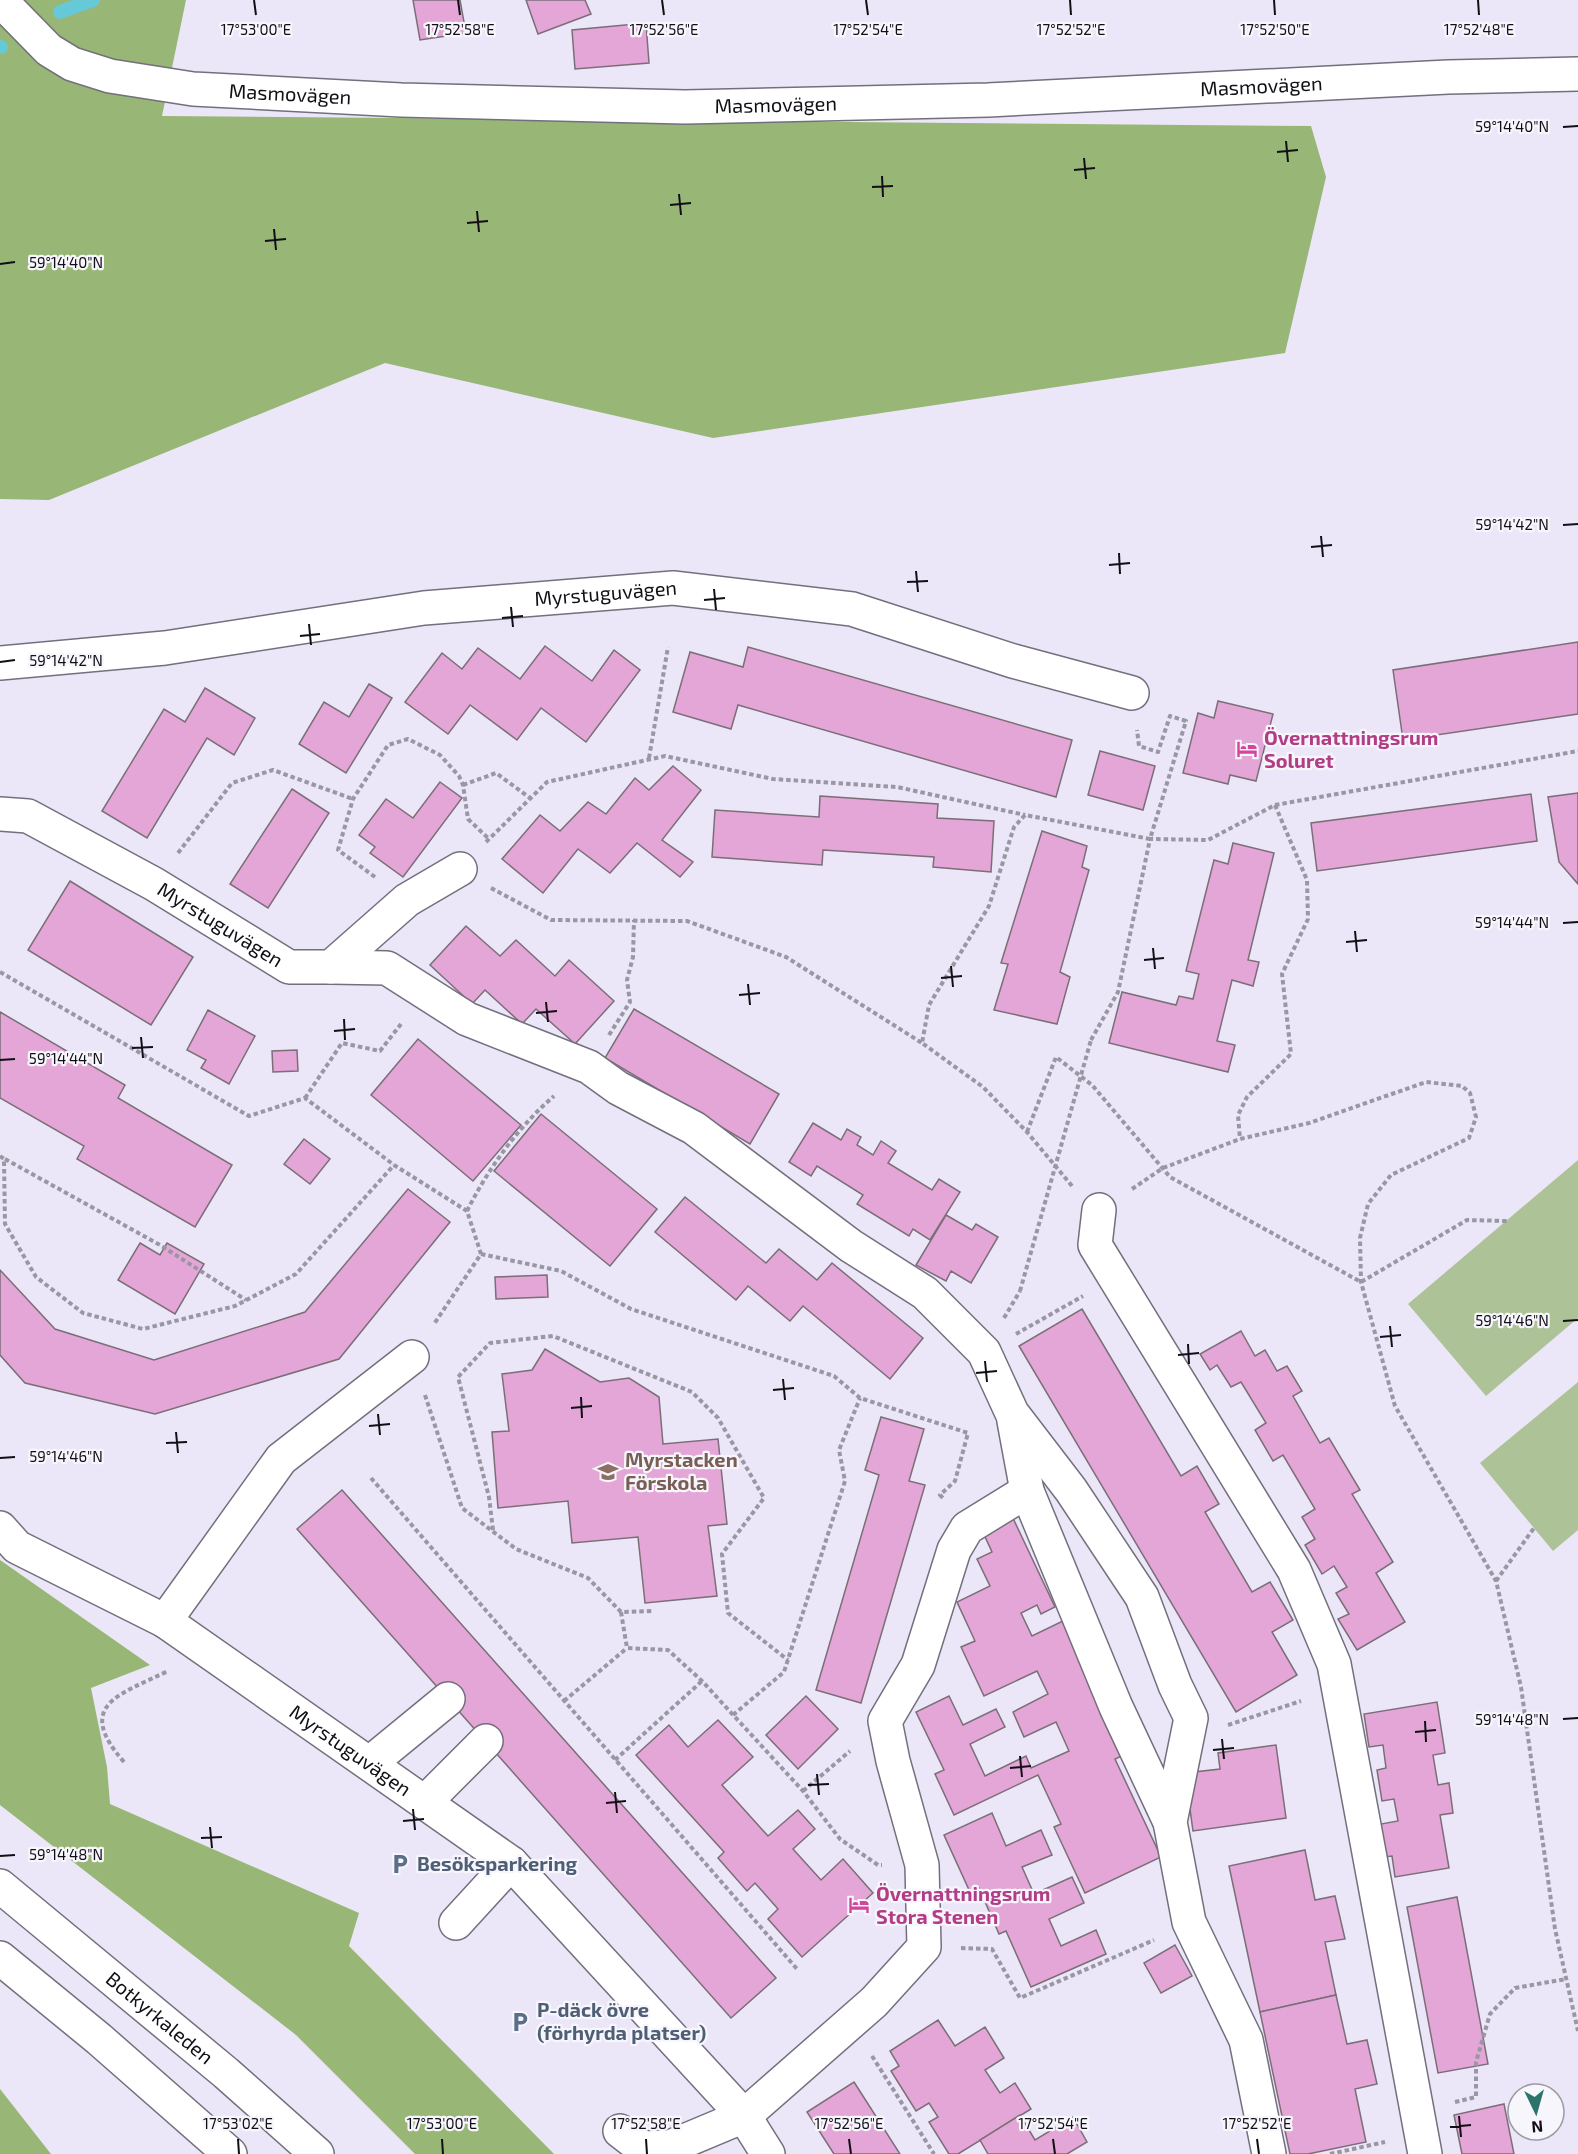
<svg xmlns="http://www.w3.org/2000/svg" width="1578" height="2154" viewBox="0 0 1578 2154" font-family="'Exo 2',sans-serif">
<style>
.green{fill:#aec298}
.forest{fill:#98b675}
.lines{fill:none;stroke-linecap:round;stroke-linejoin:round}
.stream{stroke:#66c9d8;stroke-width:14}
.building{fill:#e3a6d6;stroke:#7b6e78;stroke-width:1.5}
.minor-casing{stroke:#736f7d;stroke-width:36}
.major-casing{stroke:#736f7d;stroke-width:36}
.path{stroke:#9a97a4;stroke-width:4;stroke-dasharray:4.5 3;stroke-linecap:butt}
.minor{stroke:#fff;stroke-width:33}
.major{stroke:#fff;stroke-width:33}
.path-bridge{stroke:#9a97a4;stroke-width:4;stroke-dasharray:4.5 3;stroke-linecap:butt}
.ticks{fill:none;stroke:#110f15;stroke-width:2}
.labels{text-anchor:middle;stroke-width:4.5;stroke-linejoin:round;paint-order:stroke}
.street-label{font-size:20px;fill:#110f15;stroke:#f8f6fd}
.hotel-label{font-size:20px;font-weight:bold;fill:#b23c85;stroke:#f8f6fd;text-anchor:start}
.education-label{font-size:20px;font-weight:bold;fill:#785e54;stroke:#f8f6fd;text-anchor:start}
.service-label{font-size:20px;font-weight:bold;fill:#4e5e75;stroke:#f8f6fd;text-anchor:start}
.ticks-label{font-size:15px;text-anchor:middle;fill:#110f15;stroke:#f8f6fd;stroke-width:4.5;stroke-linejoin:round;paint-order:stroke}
</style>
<rect width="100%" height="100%" fill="#ebe7f8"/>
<g class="green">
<path d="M1578 1160V1318L1486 1396 1408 1304Z"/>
<path d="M1578 1382V1530L1553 1551 1480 1463Z"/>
</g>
<g class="forest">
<path d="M0 0H186L162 116 1311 126 1326 177 1285 353 713 438 385 363 49 500 0 499Z"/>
<path d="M0 1560 150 1665 91 1688 107 1767 110 1804 359 1913 349 1946 554 2154H415L296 2035 0 1805Z"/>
<path d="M0 2089 51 2154H0Z"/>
</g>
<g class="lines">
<g class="stream">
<path d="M60 12 93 0"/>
<path d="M0 47H1"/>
</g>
</g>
<g class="building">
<path d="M413 0H460L466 33 420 40Z"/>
<path d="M526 0H585L591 14 538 34Z"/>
<path d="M646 23 649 63 575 69 572 30Z"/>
<path d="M1578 642V714L1403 740 1393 670Z"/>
<path d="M545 646 592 681 614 650 640 670 586 742 541 708 517 740 470 705 448 734 405 702 442 653 462 669 478 648 520 679Z"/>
<path d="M748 647 1072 740 1056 797 738 705 731 729 673 712 690 652 743 667Z"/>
<path d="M369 684 392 698 346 773 299 744 324 702 349 717Z"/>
<path d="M205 688 255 718 234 755 207 738 147 838 102 811 164 709 185 722Z"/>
<path d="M1218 701 1273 714 1256 781 1230 775 1228 784 1183 773 1198 713 1214 718Z"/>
<path d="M1100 751 1155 766 1143 810 1088 795Z"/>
<path d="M673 766 701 790 662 840 693 862 680 877 637 843 610 873 578 849 543 893 502 859 540 815 560 831 588 802 606 814 635 778 649 790Z"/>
<path d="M440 782 462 798 403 877 370 853 375 847 359 835 386 799 413 818Z"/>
<path d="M292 789 329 813 268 908 230 884Z"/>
<path d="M1578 793V884L1559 862 1548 797Z"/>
<path d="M1531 794 1537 841 1317 871 1311 823Z"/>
<path d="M820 796 938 804 937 818 994 821 991 872 933 867 934 857 823 850 822 865 712 857 715 810 819 817Z"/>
<path d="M1042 831 1087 846 1082 867 1089 870 1060 972 1070 977 1057 1024 994 1010 1008 964 1001 963Z"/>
<path d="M1233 843 1274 853 1248 960 1259 962 1253 986 1232 980 1217 1041 1235 1045 1228 1072 1109 1043 1122 992 1176 1005 1179 996 1193 999 1199 974 1186 971 1214 860 1228 864Z"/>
<path d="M70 881 193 957 151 1025 28 950Z"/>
<path d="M466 926 500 956 516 940 555 976 569 960 614 1001 575 1044 536 1009 522 1024 485 990 472 1004 430 965Z"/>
<path d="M634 1009 779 1094 750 1144 605 1058Z"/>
<path d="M208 1010 255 1036 229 1084 201 1068 206 1060 187 1050Z"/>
<path d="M0 1012 125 1085 118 1098 232 1165 195 1227 77 1159 84 1146 0 1098Z"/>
<path d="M418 1039 521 1125 473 1181 371 1095Z"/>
<path d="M297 1050 298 1071 273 1072 272 1051Z"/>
<path d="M541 1114 657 1209 610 1266 494 1171Z"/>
<path d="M813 1123 841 1140 847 1129 861 1137 857 1145 873 1155 881 1141 896 1151 888 1163 932 1190 939 1179 960 1192 930 1240 913 1229 909 1236 857 1204 863 1195 817 1166 811 1176 789 1162Z"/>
<path d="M304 1139 330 1159 310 1184 284 1164Z"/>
<path d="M408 1189 450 1222 339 1359 155 1414 25 1383 0 1355V1270L55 1329 154 1360 305 1312Z"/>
<path d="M685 1197 766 1263 779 1249 817 1280 832 1263 923 1338 890 1379 803 1306 790 1321 748 1286 736 1300 655 1232Z"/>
<path d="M946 1215 972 1230 976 1224 998 1237 971 1283 951 1271 946 1281 916 1265Z"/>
<path d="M140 1243 160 1255 167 1243 204 1264 175 1314 118 1280Z"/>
<path d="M547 1275 548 1297 496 1299 495 1277Z"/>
<path d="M1082 1309 1181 1476 1197 1466 1219 1504 1205 1512 1252 1592 1270 1582 1293 1620 1272 1632 1297 1675 1236 1712 1019 1346Z"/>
<path d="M1241 1331 1255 1356 1265 1350 1277 1371 1287 1366 1302 1391 1293 1396 1320 1443 1329 1438 1360 1490 1352 1494 1393 1562 1376 1573 1405 1622 1357 1650 1338 1619 1349 1614 1336 1593 1347 1587 1334 1566 1322 1574 1305 1545 1315 1539 1302 1517 1315 1509 1283 1455 1273 1461 1255 1430 1266 1423 1241 1382 1231 1387 1217 1365 1210 1370 1200 1354Z"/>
<path d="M545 1349 600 1382 629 1378 659 1397 663 1444 718 1439 727 1524 708 1526 717 1596 645 1603 638 1537 572 1543 568 1501 498 1508 492 1432 509 1431 502 1374 532 1370Z"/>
<path d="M881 1417 924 1429 909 1481 925 1485 861 1703 816 1690 879 1475 865 1470Z"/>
<path d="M342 1490 776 1978 731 2018 297 1529Z"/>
<path d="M1011 1514 1055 1607 1041 1614 1037 1605 1021 1613 1032 1636 1069 1618 1126 1754 1115 1759 1161 1857 1085 1893 1054 1827 1061 1824 1038 1775 954 1815 935 1774 944 1770 916 1712 949 1696 963 1725 996 1709 1005 1727 970 1744 985 1776 1026 1756 1031 1768 1069 1751 1056 1722 1024 1737 1013 1712 1048 1694 1037 1671 984 1696 961 1647 975 1641 957 1602 990 1586 977 1559 992 1552 981 1528Z"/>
<path d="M806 1696 838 1729 798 1769 766 1735Z"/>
<path d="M1437 1702 1445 1753 1433 1755 1438 1785 1449 1783 1453 1813 1440 1815 1449 1868 1395 1877 1392 1856 1375 1858 1370 1826 1398 1821 1394 1799 1382 1801 1377 1770 1386 1768 1383 1745 1369 1747 1364 1714Z"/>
<path d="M718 1720 753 1757 722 1785 768 1836 798 1810 815 1829 793 1849 821 1880 843 1859 873 1893 802 1957 768 1919 778 1909 755 1883 747 1891 718 1858 724 1852 636 1755 669 1725 688 1747Z"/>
<path d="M1276 1745 1286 1818 1193 1831 1185 1773 1220 1769 1218 1753Z"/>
<path d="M992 1813 1006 1846 1041 1830 1052 1855 1022 1867 1034 1894 1072 1877 1084 1903 1049 1919 1061 1946 1096 1930 1106 1954 1031 1987 1006 1931 999 1934 979 1888 970 1892 944 1835Z"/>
<path d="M1305 1850 1315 1900 1335 1896 1345 1939 1325 1942 1336 1995 1260 2012 1229 1866Z"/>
<path d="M1457 1897 1488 2064 1438 2073 1407 1907Z"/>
<path d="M1175 1945 1192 1976 1161 1993 1144 1963Z"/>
<path d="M1336 1995 1347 2044 1367 2040 1377 2084 1355 2089 1366 2142 1308 2154H1290L1260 2012Z"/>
<path d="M938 2020 955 2046 985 2027 1004 2058 985 2070 1000 2093 1015 2083 1031 2109 958 2154H949L929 2122 938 2117 929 2103 916 2111 891 2071 899 2066 890 2051Z"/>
<path d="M854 2082 900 2154H834L807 2112Z"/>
<path d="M1504 2104 1514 2154H1462L1454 2115Z"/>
<path d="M1020 2115 1035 2140 1073 2117 1087 2142 1067 2154H988L980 2140Z"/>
</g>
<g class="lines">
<g class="minor-casing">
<g id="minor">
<path id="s1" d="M0 0 49 50 72 64 110 76 193 89 401 100 685 107 988 100 1448 77 1578 74"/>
<path id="s2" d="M0 663 165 648 424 608 673 588 852 609 1013 661 1132 693"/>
<path id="s3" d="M0 814 28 816 154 884 289 967H331L407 900 460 869"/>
<path d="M331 967 387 968 467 1019 589 1067 618 1088 694 1128 851 1246 925 1293 984 1352 1012 1413 1071 1490 1142 1597 1175 1685 1191 1718 1170 1822 1189 1922 1246 2040 1269 2154"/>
<path d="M1099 1210 1095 1245 1294 1570 1334 1664 1425 2154"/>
<path d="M1014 1421 1027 1491 1116 1707 1170 1822"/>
<path id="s4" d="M0 1528 17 1547 165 1621 511 1863 744 2116 768 2154"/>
<path d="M165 1621 281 1459 412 1357"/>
<path d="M370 1763 448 1699"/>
<path d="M425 1802 486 1741"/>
<path d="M456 1923 511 1863"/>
<path d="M620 2131 642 2148 670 2147 744 2116 874 2002 924 1947 922 1865 893 1761 885 1721 918 1665 954 1550 967 1528 1027 1491"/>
</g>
</g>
<g class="major-casing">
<g id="major">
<path id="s5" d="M0 1886 226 2073 317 2154"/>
<path d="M0 1958 99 2039 230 2154"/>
</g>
</g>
<g class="path">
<path d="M649 758 668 647"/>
<path d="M463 785 496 773 530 798"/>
<path d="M1275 805 1578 751"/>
<path d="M486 842 547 782 665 756 773 779 897 787 1025 815"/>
<path d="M178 853 232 783 273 770 353 799"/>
<path d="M375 877 338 850 353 799 388 745 408 739 440 755 459 776 463 785 468 819 489 839"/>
<path d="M491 888 551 920 687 921 786 957 922 1043"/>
<path d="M0 972 249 1116 305 1098 394 1165 467 1211 481 1254 434 1324"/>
<path d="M609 1035 630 1002 627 980 633 957 634 920"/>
<path d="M1091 1040 1118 992 1150 839 1208 840 1275 805 1307 880 1308 919 1282 974 1291 1054 1247 1097 1238 1115 1240 1139"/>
<path d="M305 1098 342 1043 380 1051 401 1024"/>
<path d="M1027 1132 1056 1057 1092 1085 1170 1177 1361 1282 1467 1220 1507 1221"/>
<path d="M0 1156 4 1159 5 1224 36 1277 83 1313 143 1329 235 1306 296 1274 394 1165"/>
<path d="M5 1159 160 1245 246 1300"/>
<path d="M1072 1186 1027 1132 983 1087 922 1043 929 1005 989 906 1014 827 1025 815 1150 839 1186 721 1170 716 1158 752 1139 746 1137 730"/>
<path d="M1132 1189 1163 1168 1240 1139 1309 1123 1426 1082 1462 1086 1470 1093 1476 1117 1469 1138 1391 1175 1368 1204 1360 1238 1361 1282 1395 1406 1496 1581 1521 1687 1555 1929 1578 2031"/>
<path d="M467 1211C488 1169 518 1127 554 1096"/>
<path d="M481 1254 561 1271 631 1309 834 1376 860 1398 968 1433 955 1481 940 1495 944 1499"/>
<path d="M1004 1318 1020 1291"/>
<path d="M1016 1334 1083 1296"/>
<path d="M425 1395 462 1508 516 1549 588 1578 621 1612 653 1611"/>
<path d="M371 1478 797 1969"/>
<path d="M493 1530 489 1497 458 1377 490 1343 553 1336 692 1392 718 1418 764 1498 722 1554 728 1613 788 1660"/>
<path d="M1496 1581 1534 1528"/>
<path d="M621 1612 627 1648 668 1650 702 1681 803 1791 840 1839 878 1865H882"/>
<path d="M564 1701 627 1648"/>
<path d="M733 1715 784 1672 845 1481 839 1450 860 1398"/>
<path d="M1228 1725 1301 1701"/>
<path d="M615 1760 702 1681"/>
<path d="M124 1762C74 1705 119 1695 168 1671"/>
<path d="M803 1791 850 1751"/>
<path d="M961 1948 992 1949 1020 1998 1154 1940"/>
<path d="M872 2056 934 2154"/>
<path d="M1455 2102 1476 2097V2062L1490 2014 1515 1988 1566 1979"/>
<path d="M1330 2154 1385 2142"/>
</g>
<use href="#minor" class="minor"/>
<use href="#major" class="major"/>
<path class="path-bridge" d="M1020 1291 1091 1040"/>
</g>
<path class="ticks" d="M254 0 256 15M458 0 460 15M662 0 664 15M866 0 868 15M1070 0 1071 15M1274 0 1275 15M1478 0 1479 15M1563 127 1578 126M1286 141 1288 162M1277 152 1298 150M1084 158 1086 179M1074 170 1095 168M882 176 883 197M872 187 893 186M679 194 681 215M670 205 691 203M477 211 479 232M467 223 488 221M274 229 276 250M265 241 286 239M0 264 15 262M1563 525 1578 524M1321 536 1323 557M1311 547 1332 545M1119 553 1120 574M1109 565 1130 563M916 571 918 592M907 582 928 581M714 589 716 610M704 600 725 598M511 607 513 627M502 618 523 616M309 624 311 645M300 636 320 634M0 662 15 660M1563 923 1578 922M1355 931 1357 952M1346 942 1367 940M1153 948 1155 969M1144 960 1164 958M951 966 953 987M941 978 962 976M748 984 750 1005M739 995 760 993M546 1002 548 1022M536 1013 557 1011M344 1019 345 1040M334 1031 355 1029M141 1037 143 1058M132 1048 153 1047M0 1060 15 1059M1563 1321 1578 1320M1390 1326 1392 1347M1380 1337 1401 1335M1188 1344 1189 1364M1178 1355 1199 1353M985 1361 987 1382M976 1373 997 1371M783 1379 785 1400M773 1390 794 1388M581 1397 582 1418M571 1408 592 1406M378 1414 380 1435M369 1426 390 1424M176 1432 178 1453M166 1443 187 1442M0 1458 15 1457M1563 1719 1578 1718M1425 1721 1426 1742M1415 1732 1436 1730M1222 1739 1224 1759M1213 1750 1234 1748M1020 1756 1022 1777M1010 1768 1031 1766M817 1774 819 1795M808 1785 829 1784M615 1792 617 1813M606 1803 626 1801M413 1809 415 1830M403 1821 424 1819M210 1827 212 1848M201 1838 222 1837M0 1856 15 1855M1459 2116 1461 2137M1450 2127 1471 2125M238 2139 239 2154M442 2139 443 2154M646 2139 647 2154M849 2139 851 2154M1053 2139 1055 2154M1257 2139 1259 2154"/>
<defs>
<g id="hotel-bare" transform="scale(1.62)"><path d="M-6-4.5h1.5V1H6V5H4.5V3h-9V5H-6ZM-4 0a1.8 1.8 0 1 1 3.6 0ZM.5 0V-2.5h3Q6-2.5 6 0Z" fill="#d1479c" stroke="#f8f6fd" stroke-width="2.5" paint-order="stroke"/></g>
<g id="school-bare" transform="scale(1.62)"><path d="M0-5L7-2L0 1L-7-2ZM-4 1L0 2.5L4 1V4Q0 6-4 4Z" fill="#8d6e63" stroke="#f8f6fd" stroke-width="2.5" paint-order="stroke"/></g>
<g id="parking-bare" transform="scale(1.62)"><path d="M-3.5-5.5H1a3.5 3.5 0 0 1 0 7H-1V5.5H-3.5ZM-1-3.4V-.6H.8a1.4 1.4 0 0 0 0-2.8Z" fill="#5c6f8a" stroke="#f8f6fd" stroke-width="2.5" paint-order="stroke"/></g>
</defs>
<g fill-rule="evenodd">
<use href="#hotel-bare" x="1247" y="749"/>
<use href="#school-bare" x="608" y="1472"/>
<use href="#parking-bare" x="400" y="1864"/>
<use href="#hotel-bare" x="859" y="1905"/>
<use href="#parking-bare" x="520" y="2022"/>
</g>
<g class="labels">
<g class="street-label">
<text dy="7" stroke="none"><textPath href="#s1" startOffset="1290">Masmovägen</textPath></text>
<text dy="7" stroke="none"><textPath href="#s1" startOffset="318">Masmovägen</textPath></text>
<text dy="7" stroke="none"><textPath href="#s1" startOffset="804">Masmovägen</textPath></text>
<text dy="7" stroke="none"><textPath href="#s2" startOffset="610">Myrstuguvägen</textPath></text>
<text dy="7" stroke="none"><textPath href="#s3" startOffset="249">Myrstuguvägen</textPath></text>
<text dy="7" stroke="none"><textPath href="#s4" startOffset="417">Myrstuguvägen</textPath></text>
<text dy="7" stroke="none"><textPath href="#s5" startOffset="207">Botkyrkaleden</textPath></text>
</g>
<g class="hotel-label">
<text x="1264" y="745">Övernattningsrum<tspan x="1264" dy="23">Soluret</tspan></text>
<text x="876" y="1901">Övernattningsrum<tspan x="876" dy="23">Stora Stenen</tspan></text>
</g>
<g class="education-label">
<text x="625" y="1467">Myrstacken<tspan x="625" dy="23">Förskola</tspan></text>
</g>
<g class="service-label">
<text x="417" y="1871">Besöksparkering</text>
<text x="537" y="2017">P-däck övre<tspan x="537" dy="23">(förhyrda platser)</tspan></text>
</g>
</g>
<g class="ticks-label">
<text x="256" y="35">17°53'00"E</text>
<text x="460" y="35">17°52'58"E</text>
<text x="664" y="35">17°52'56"E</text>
<text x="868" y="35">17°52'54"E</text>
<text x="1071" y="35">17°52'52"E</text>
<text x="1275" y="35">17°52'50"E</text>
<text x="1479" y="35">17°52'48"E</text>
<text x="1512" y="132">59°14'40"N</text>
<text x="66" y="268">59°14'40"N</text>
<text x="1512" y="530">59°14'42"N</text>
<text x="66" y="666">59°14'42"N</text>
<text x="1512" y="928">59°14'44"N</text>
<text x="66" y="1064">59°14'44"N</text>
<text x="1512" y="1326">59°14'46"N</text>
<text x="66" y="1462">59°14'46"N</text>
<text x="1512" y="1725">59°14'48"N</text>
<text x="66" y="1860">59°14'48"N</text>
<text x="238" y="2129">17°53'02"E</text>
<text x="442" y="2129">17°53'00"E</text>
<text x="646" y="2129">17°52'58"E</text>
<text x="849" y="2129">17°52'56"E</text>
<text x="1053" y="2129">17°52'54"E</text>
<text x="1257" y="2129">17°52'52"E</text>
</g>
<g transform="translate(1536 2112) rotate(175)"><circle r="28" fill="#f8f6fd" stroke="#9c9aa0" stroke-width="1.5"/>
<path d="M0-4.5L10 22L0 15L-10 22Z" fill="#2c746b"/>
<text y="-9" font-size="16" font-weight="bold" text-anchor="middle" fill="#110f15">N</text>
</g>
</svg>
